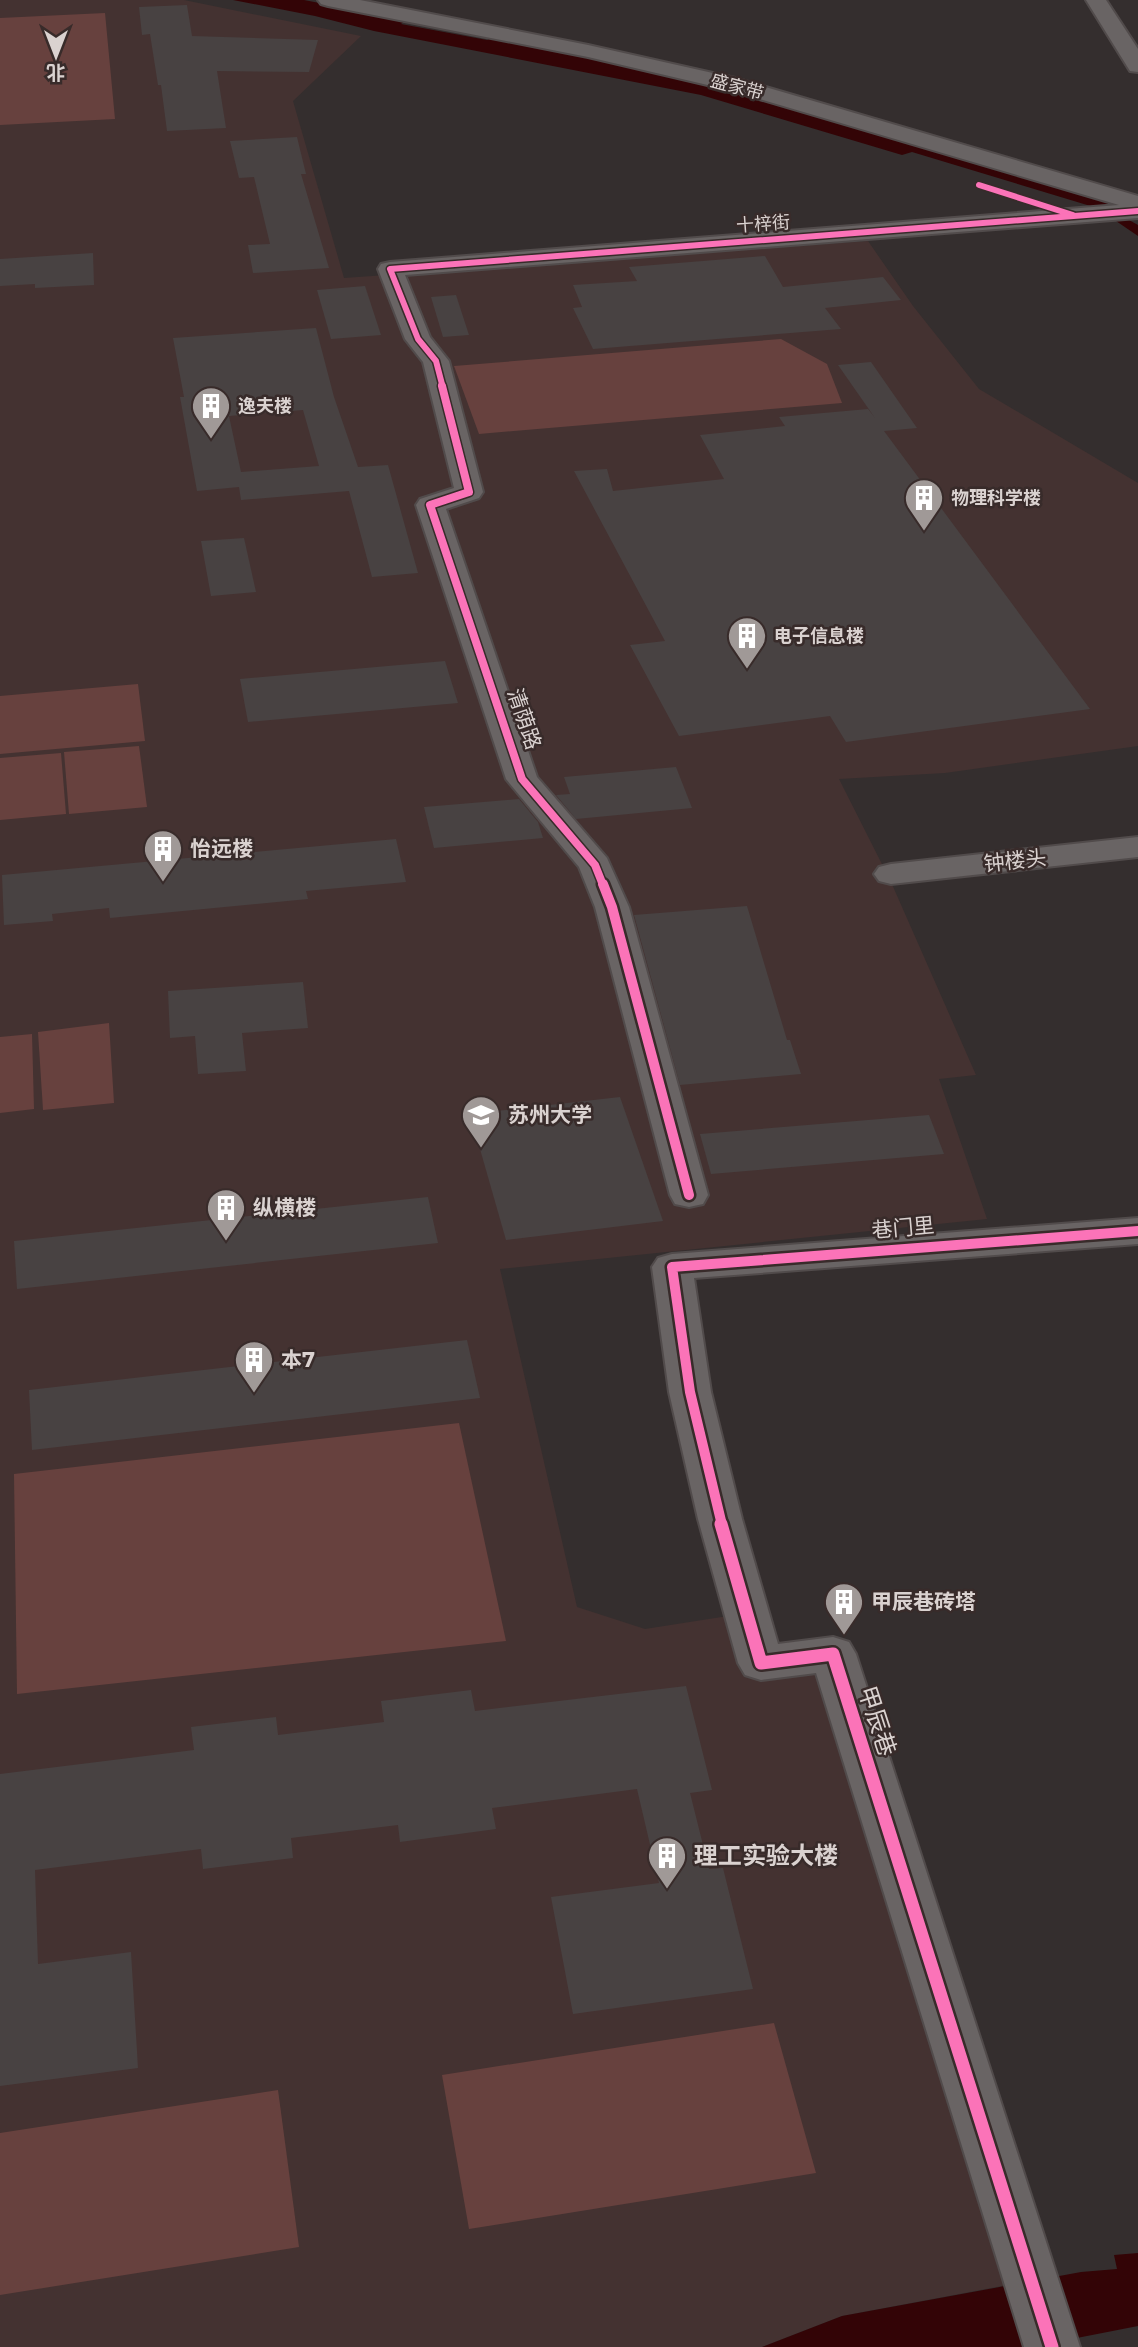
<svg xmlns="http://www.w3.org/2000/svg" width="1138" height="2347" viewBox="0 0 1138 2347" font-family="Montserrat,'Noto Sans SC',sans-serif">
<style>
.built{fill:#443231}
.green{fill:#67413e}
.water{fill:#330406}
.building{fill:#484242;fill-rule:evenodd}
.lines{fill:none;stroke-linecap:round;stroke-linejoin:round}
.minor-casing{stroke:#514b4b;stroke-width:4}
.minor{fill:#696464;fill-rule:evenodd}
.cycleway-far3-casing{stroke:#382b2a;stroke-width:9}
.cycleway-far2-casing{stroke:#382b2a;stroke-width:11}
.cycleway-far1-casing{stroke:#382b2a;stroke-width:15}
.cycleway-casing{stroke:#382b2a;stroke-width:18}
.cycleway-far3{stroke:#fb73b8;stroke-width:6}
.cycleway-far2{stroke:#fb73b8;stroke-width:8}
.cycleway-far1{stroke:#fb73b8;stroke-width:10}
.cycleway{stroke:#fb73b8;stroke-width:13}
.labels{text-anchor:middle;stroke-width:5;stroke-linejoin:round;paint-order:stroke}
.far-street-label{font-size:18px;fill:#dad2d0;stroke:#382b2a}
.far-poi-label{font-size:18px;font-weight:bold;fill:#dad2d0;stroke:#382b2a;text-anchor:start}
.street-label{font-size:21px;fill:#dad2d0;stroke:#382b2a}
.poi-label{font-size:21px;font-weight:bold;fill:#dad2d0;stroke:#382b2a;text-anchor:start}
.near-street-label{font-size:24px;fill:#dad2d0;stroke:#382b2a}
.near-poi-label{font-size:24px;font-weight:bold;fill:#dad2d0;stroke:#382b2a;text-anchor:start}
</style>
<rect width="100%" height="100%" fill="#342e2e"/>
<path class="built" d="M0 0H184L361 36 293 101 344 278 868 241 913 306 979 389 1138 483V746L945 773 839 779 891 882 976 1075 939 1079 987 1219 500 1269 577 1607 645 1629 728 1616 749 1672 815 1662 1007 2285 842 2316 762 2347H0Z"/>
<g class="green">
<path d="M105 13 115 119 0 125V18Z"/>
<path d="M781 339 827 364 842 403 479 434 454 366Z"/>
<path d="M138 684 145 741 0 754V696Z"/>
<path d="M139 746 147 807 69 814 64 752Z"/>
<path d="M61 753 66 814 0 820V758Z"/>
<path d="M109 1023 114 1103 43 1110 38 1032Z"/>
<path d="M32 1034 34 1109 0 1113V1037Z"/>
<path d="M459 1423 506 1641 17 1694 14 1474Z"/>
<path d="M774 2023 816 2173 469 2229 442 2075Z"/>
<path d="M278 2090 299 2247 0 2295V2133Z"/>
</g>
<g class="water">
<path d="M233 0H304L406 20 401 24 487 40 499 34 698 80 1108 198 1129 220 1138 225V236L1097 208 912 152 902 155 701 95 374 31 315 16Z"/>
<path d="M1138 2253V2326L1031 2347H762L842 2316 1081 2272 1117 2269 1114 2255Z"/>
</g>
<g class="building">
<path d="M187 5 192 36 318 40 309 72 217 71 226 128 167 131 161 85H158L150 34 142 35 139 7Z"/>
<path d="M297 137 306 174H301L329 268 253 273 248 245 270 244 254 177 239 178 230 141Z"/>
<path d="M93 253 94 285 35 288V284L0 286V259Z"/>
<path d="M765 256 783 287 883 277 901 300 825 308 841 329 593 349 573 308 582 307 573 285 637 281 629 267Z"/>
<path d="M365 286 381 335 331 339 317 290Z"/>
<path d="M456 295 469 335 443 337 431 297Z"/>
<path d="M316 328 334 397 358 467 388 465 418 573 372 577 349 491 241 500 239 487 197 491 180 397H184L173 338ZM303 410 319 466 241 472 229 416Z"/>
<path d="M871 362 917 428 884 431 1090 709 846 742 830 716 679 736 630 645 665 641 574 471 607 469 613 491 724 479 700 435 785 426 779 417 868 409 875 418 838 365Z"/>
<path d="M244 538 256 592 211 596 201 541Z"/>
<path d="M445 661 458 703 248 722 240 679Z"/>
<path d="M676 767 692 808 576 819 556 795 570 794 564 777Z"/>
<path d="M519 799 538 822 543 838 434 848 424 807Z"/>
<path d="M396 839 406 882 306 891 308 899 110 918 109 908 52 914 53 921 4 925 2 875Z"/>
<path d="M747 906 787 1040H790L801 1074 680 1085 634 915Z"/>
<path d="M303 982 308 1028 242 1033 246 1071 198 1074 195 1036 170 1038 168 991Z"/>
<path d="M620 1097 663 1221 506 1240 470 1114Z"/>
<path d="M929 1115 944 1154 711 1174 700 1134Z"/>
<path d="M428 1197 438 1243 17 1289 14 1241Z"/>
<path d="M467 1340 480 1398 32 1450 29 1390Z"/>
<path d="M686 1686 712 1790 690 1793 709 1869 723 1868 753 1989 573 2014 551 1897 659 1883 637 1789 492 1808 496 1829 400 1842 398 1825 291 1838 293 1858 203 1869 201 1849 35 1870 38 1964 131 1952 138 2068 0 2086V1774L194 1750 191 1727 276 1717 278 1735 384 1722 381 1701 471 1690 475 1711Z"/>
</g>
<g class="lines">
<g class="minor-casing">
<g id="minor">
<path d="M318 0H360L588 45 735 78 1138 196V218L405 275 430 337 449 361 483 492 479 498 446 509 537 777 607 858 629 907 708 1195 703 1204 689 1207 675 1204 670 1195 595 907 579 867 506 779 416 505 420 499 454 488 423 362 405 339 378 269 381 264 390 262 1119 205 729 90 588 57 328 6 321 4Z"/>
<path d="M1086 0H1106L1138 49V72L1130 71Z"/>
<path d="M1138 837V857L891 884 879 881 874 874 879 867 891 864Z"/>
<path d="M1138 1218V1244L694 1278 711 1392 742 1519 778 1644 833 1637 849 1642 856 1654 1080 2347H1024L816 1673 761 1680 745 1675 738 1663 698 1519 669 1392 652 1267 658 1258 672 1254Z"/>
</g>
</g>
<use href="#minor" class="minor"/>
<g class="cycleway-far3-casing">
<g id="cycleway-far3">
<path d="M979 185 1073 215"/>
<path d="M443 388 436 361 418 339 390 269 1138 211"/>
</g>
</g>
<g class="cycleway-far2-casing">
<path id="cycleway-far2" d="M442 386 469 492 430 505 522 779 595 865 603 885"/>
</g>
<g class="cycleway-far1-casing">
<g id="cycleway-far1">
<path d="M603 884 612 907 689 1195"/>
<path d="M722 1525 690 1392 672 1267 1138 1231"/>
</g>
</g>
<g class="cycleway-casing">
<path id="cycleway" d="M721 1524 761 1663 833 1654 1052 2347"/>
</g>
<use href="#cycleway-far3" class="cycleway-far3"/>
<use href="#cycleway-far2" class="cycleway-far2"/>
<use href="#cycleway-far1" class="cycleway-far1"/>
<use href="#cycleway" class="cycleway"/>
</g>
<defs>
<g id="building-pin" transform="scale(2.0125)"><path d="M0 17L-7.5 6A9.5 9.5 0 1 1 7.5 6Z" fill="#a09997" stroke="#382b2a"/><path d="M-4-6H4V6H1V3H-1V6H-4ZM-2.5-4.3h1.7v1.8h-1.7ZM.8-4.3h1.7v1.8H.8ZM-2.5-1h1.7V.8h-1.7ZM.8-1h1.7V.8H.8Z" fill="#fff"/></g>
<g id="university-pin" transform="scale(2.0125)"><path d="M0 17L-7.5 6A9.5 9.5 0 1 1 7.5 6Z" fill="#a09997" stroke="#382b2a"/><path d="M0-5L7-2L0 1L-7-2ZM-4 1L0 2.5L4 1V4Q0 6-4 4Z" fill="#fff"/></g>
</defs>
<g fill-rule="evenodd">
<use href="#building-pin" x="211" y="406"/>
<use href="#building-pin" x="924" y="498"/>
<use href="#building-pin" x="747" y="636"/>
<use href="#building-pin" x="163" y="849"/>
<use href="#university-pin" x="481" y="1115"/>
<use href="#building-pin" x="226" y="1208"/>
<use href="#building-pin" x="254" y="1360"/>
<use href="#building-pin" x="844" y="1602"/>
<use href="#building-pin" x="667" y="1856"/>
</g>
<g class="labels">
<g class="far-street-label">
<text transform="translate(737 87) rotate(15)" y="6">盛家带</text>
<text transform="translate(763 224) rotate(-4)" y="6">十梓街</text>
</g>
<g class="far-poi-label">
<text x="238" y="412">逸夫楼</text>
<text x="951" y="504">物理科学楼</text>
<text x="774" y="642">电子信息楼</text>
</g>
<g class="street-label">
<text transform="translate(524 719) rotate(71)" y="7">清荫路</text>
<text transform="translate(1015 861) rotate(-6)" y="7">钟楼头</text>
<text transform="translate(903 1228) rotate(-5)" y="7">巷门里</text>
</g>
<g class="poi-label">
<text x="190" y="856">怡远楼</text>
<text x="508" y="1122">苏州大学</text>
<text x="253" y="1215">纵横楼</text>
<text x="281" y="1367">本7</text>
<text x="871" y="1609">甲辰巷砖塔</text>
</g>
<g class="near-street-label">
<text transform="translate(877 1721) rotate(72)" y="8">甲辰巷</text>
</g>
<g class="near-poi-label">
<text x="694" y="1864">理工实验大楼</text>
</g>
</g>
<g transform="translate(56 56) rotate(180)" stroke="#382b2a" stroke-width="5" paint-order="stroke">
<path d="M0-5L12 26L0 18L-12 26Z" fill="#dad2d0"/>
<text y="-10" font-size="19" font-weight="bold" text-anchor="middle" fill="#dad2d0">北</text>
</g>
</svg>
